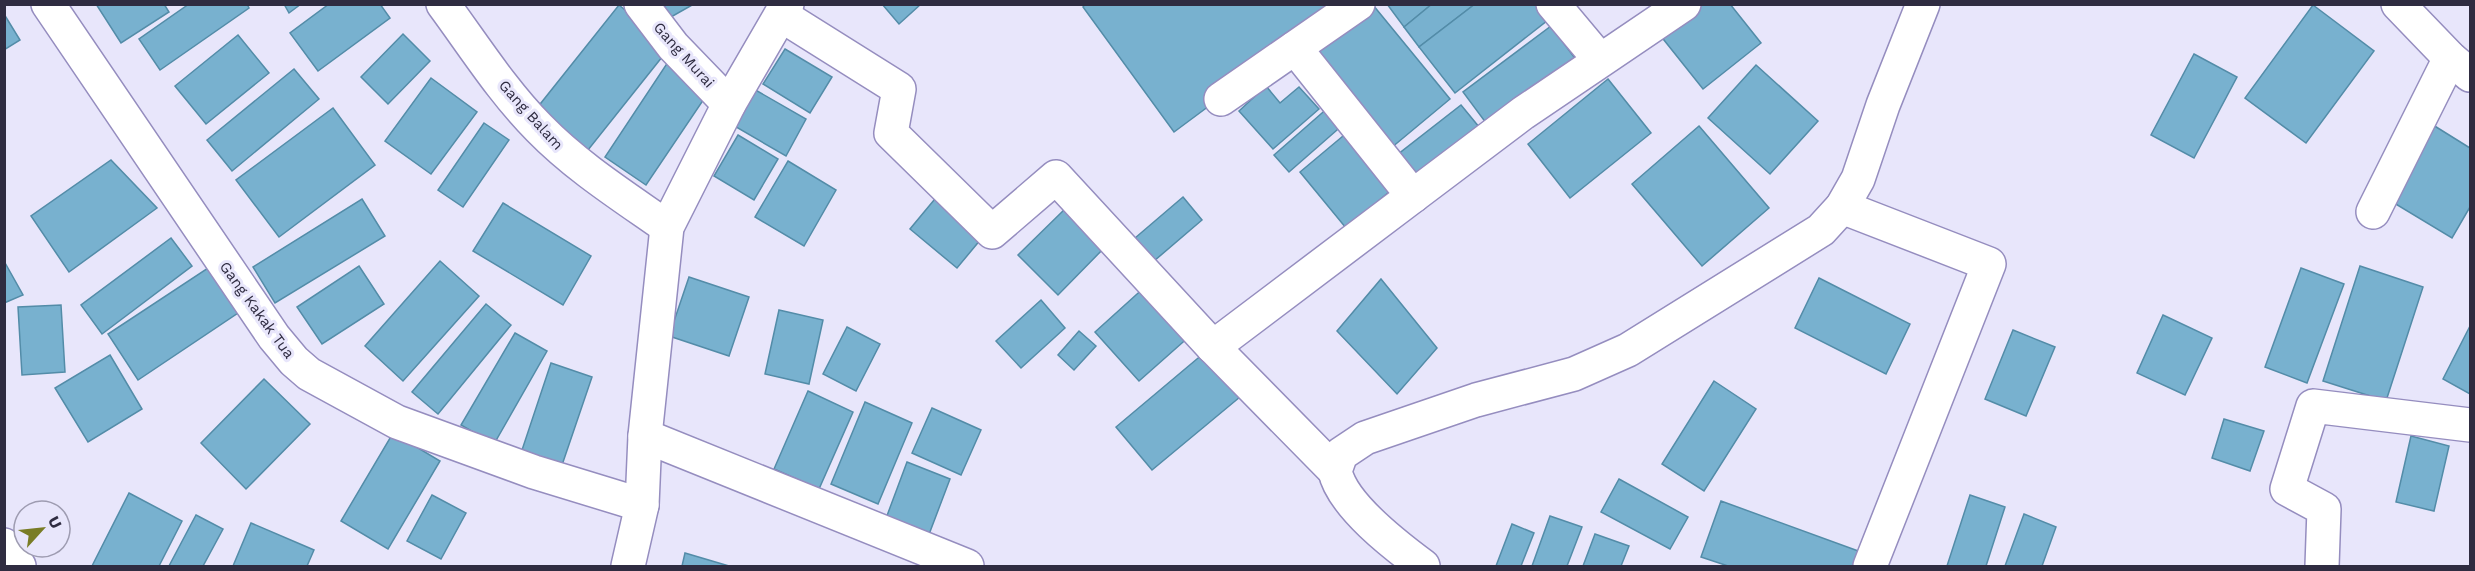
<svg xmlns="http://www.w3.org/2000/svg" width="2475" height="571" viewBox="0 0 2475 571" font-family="'Work Sans',sans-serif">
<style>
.building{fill:#78b1cf;stroke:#538ca8;stroke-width:1.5}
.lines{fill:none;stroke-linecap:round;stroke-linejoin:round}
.street-casing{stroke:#958dbf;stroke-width:36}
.street{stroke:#fff;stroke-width:33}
.labels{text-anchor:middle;stroke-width:6;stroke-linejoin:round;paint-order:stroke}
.street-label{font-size:15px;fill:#2f2c41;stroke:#e8e6fb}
</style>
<rect width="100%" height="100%" fill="#e8e6fb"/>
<g class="building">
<path d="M96 4H164L169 12 121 43Z"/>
<path d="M189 4H247L249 8 160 70 139 39Z"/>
<path d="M284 4H301L289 13Z"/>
<path d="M329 4H380L390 18 318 71 290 33Z"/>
<path d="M663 4H694L671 17Z"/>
<path d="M882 4H921L899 24Z"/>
<path d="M1085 4H1346L1174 132 1083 7Z"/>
<path d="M1387 4H1432L1404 27Z"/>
<path d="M1432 4H1475L1419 47 1404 27Z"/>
<path d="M1475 4H1536L1548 20 1455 93 1419 47Z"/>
<path d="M1698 4H1730L1761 43 1703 89 1660 35Z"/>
<path d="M619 5 670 47 588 150 537 108Z"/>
<path d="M1373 5 1450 99 1385 153 1308 59Z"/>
<path d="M2313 5 2374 51 2306 143 2245 98Z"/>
<path d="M4 14 20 40 4 50Z"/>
<path d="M1551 26 1580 65 1492 131 1463 92Z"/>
<path d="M403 34 430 61 388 104 361 77Z"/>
<path d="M238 35 269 73 206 124 175 86Z"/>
<path d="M785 49 832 77 810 113 763 84Z"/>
<path d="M2194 54 2237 77 2194 158 2151 135Z"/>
<path d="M668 62 710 90 646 185 605 157Z"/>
<path d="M1756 65 1818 121 1770 174 1708 118Z"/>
<path d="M294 69 319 99 232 171 207 140Z"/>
<path d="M431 78 477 112 431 174 385 141Z"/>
<path d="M1608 79 1651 133 1570 198 1528 144Z"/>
<path d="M1266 86 1280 103 1299 87 1319 109 1273 149 1239 111Z"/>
<path d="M752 88 806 119 786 156 731 124Z"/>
<path d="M1461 105 1484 133 1419 185 1397 155Z"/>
<path d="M1330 106 1345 123 1289 172 1274 155Z"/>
<path d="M333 108 375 165 279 237 236 180Z"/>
<path d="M484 123 509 140 463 207 438 190Z"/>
<path d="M2433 125 2470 148V207L2452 238 2389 200Z"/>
<path d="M1699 126 1769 208 1702 266 1632 184Z"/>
<path d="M1349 131 1395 187 1346 228 1300 172Z"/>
<path d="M738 135 778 159 754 200 714 176Z"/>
<path d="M111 160 157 208 69 272 31 216Z"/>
<path d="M788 161 836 190 804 246 755 217Z"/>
<path d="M939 194 986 233 957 268 910 229Z"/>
<path d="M1183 197 1202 220 1147 267 1128 244Z"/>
<path d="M362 199 385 236 275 303 253 267Z"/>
<path d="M503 203 591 256 563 305 473 251Z"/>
<path d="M1068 206 1107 245 1058 295 1018 255Z"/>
<path d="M171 238 192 266 102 334 81 305Z"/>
<path d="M4 261 23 295 4 303Z"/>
<path d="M440 261 479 296 403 381 365 346Z"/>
<path d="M359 266 384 304 322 344 297 307Z"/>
<path d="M2360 266 2423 287 2386 401 2323 381Z"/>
<path d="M208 268 238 313 138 380 108 334Z"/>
<path d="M2301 268 2344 284 2307 383 2265 367Z"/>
<path d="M689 277 749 297 729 356 669 336Z"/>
<path d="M1819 278 1910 324 1886 374 1795 328Z"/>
<path d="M1381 279 1437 348 1397 394 1337 331Z"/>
<path d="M1147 285 1191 335 1139 381 1095 332Z"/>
<path d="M1041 300 1065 328 1021 368 996 341Z"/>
<path d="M486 304 511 325 438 414 412 392Z"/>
<path d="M61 305 65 372 22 375 18 307Z"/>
<path d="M779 310 823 320 809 384 765 374Z"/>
<path d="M2163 315 2212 338 2185 395 2137 373Z"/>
<path d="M2470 326V394L2443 379Z"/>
<path d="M847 327 880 344 856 391 823 374Z"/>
<path d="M2013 330 2055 347 2026 416 1985 399Z"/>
<path d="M1079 331 1096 346 1074 370 1058 355Z"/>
<path d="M515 333 547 351 494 444 461 425Z"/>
<path d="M1210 348 1246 392 1152 470 1116 427Z"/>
<path d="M110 355 142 409 88 442 55 388Z"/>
<path d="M551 363 592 377 561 468 521 453Z"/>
<path d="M264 379 310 424 246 489 201 443Z"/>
<path d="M1714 381 1756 409 1704 491 1662 464Z"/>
<path d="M808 391 853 412 819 489 774 469Z"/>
<path d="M865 402 912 423 878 504 831 484Z"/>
<path d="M932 408 981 430 961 475 912 453Z"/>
<path d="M2224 419 2264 431 2250 471 2212 458Z"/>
<path d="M393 433 440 461 388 549 341 521Z"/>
<path d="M2411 436 2449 446 2434 511 2396 502Z"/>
<path d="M907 462 950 479 928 537 885 521Z"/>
<path d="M1619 479 1688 517 1670 549 1601 512Z"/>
<path d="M129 493 182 521 159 566H92Z"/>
<path d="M432 495 466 513 441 559 407 541Z"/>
<path d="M1970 495 2005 507 1986 566H1947Z"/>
<path d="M1721 501 1861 552 1856 566H1728L1701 557Z"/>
<path d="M2024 514 2056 527 2042 566H2005Z"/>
<path d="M196 515 223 529 203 566H169Z"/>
<path d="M1550 516 1582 527 1567 566H1532Z"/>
<path d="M251 523 314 550 307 566H233Z"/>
<path d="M1512 524 1534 533 1521 566H1496Z"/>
<path d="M1595 534 1629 546 1621 566H1583Z"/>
<path d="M685 553 729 566H682Z"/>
</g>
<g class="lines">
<g class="street-casing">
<g id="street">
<path d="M48 4 274 337 294 361 309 374 397 422 534 472 642 505"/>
<path d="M443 4C474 46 503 92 539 128 577 167 623 196 667 227"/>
<path d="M641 4 673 46 729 104"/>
<path d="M1553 4 1600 60"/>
<path d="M2398 4 2450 58 2470 75"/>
<path d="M781 15 899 89 891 133 992 232 1056 177 1213 347"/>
<path d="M1295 48 1413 196 1213 347 1335 471"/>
<path d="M1221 99 1358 4"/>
<path d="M1413 196 1523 113 1684 4"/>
<path d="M1842 207 1989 264 1870 566"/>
<path d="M2373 212 2450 58"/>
<path d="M645 436 967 566"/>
<path d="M4 545 19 566"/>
<path d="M628 566 642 505 645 436 667 227 729 104 787 4"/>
<path d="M1423 566C1396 546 1342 505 1335 471L1341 454 1365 438 1476 400 1574 374 1628 350 1821 230 1842 207 1858 179 1883 105 1923 4"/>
<path d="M2322 566 2324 509 2287 489 2313 406 2470 425"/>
</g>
</g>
<use href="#street" class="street"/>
</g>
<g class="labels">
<g class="street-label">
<text transform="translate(684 55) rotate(48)" y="5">Gang Murai</text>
<text transform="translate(531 115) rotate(48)" y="5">Gang Balam</text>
<text transform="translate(257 310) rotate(54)" y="5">Gang Kakak Tua</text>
</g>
</g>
<rect width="2475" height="571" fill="none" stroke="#2f2c41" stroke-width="12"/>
<g transform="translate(42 529) rotate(63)"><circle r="28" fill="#e8e6fb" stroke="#9e9cb1" stroke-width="1.5"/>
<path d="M0-4.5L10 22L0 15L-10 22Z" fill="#797c25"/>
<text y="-9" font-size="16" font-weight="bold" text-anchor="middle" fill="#2f2c41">U</text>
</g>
</svg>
